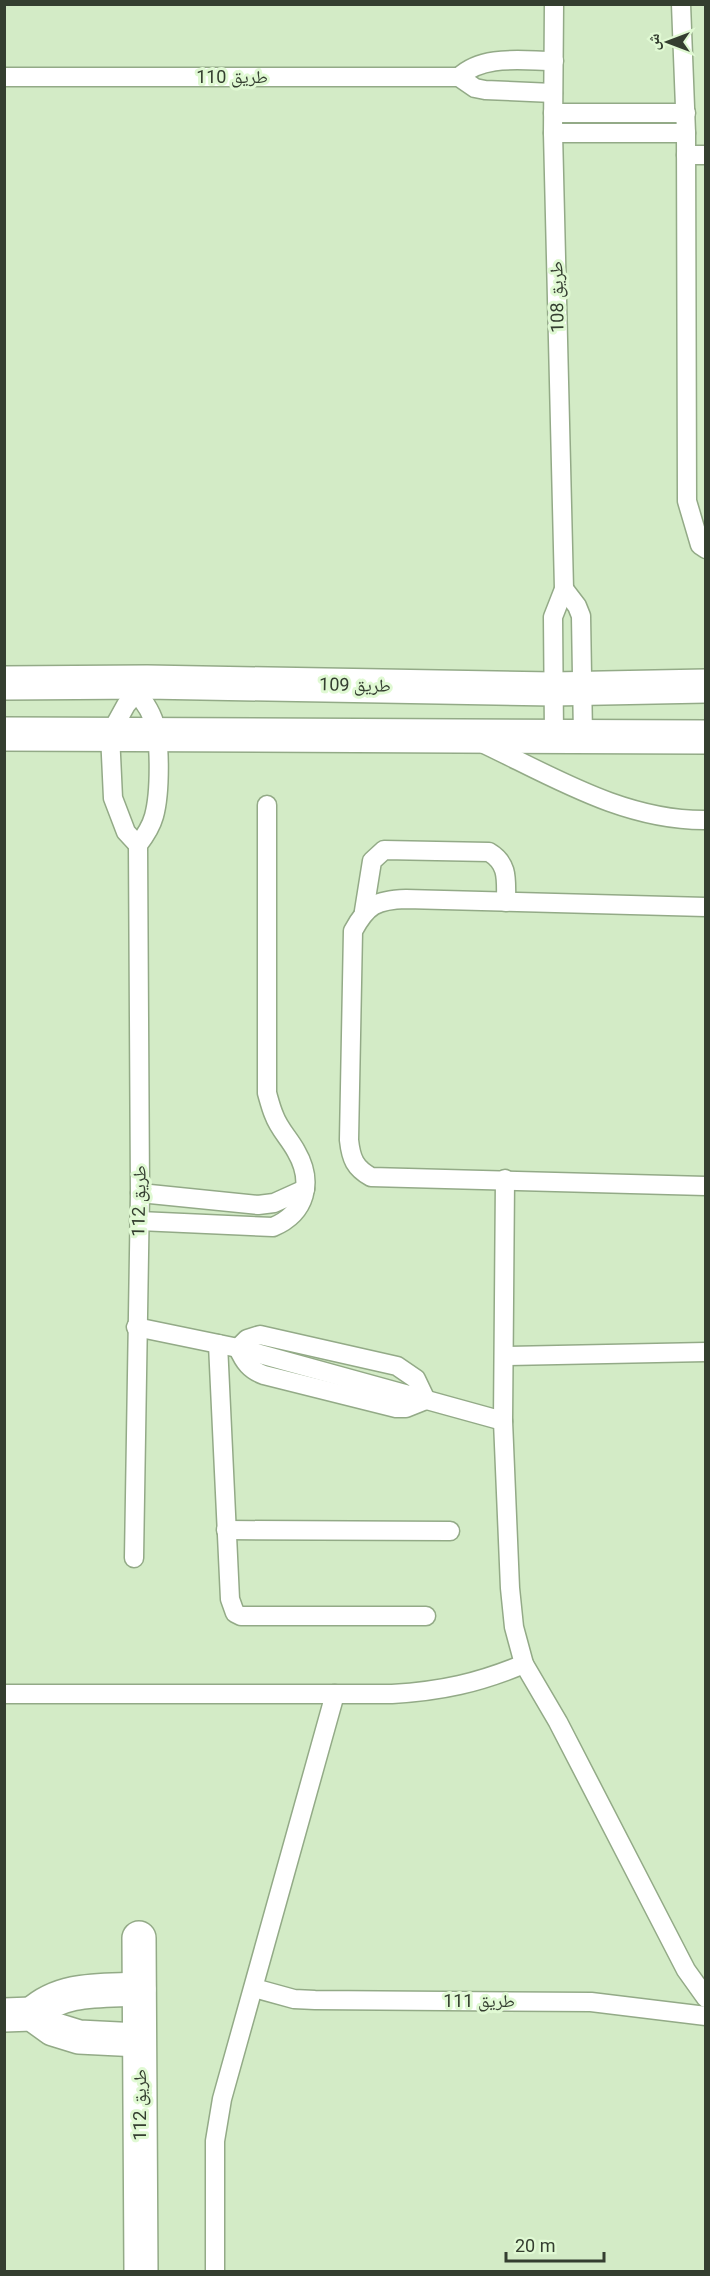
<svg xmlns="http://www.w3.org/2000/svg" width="710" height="2276" viewBox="0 0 710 2276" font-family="Roboto,'Noto Naskh Arabic',sans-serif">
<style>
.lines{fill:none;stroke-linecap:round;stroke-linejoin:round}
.lane-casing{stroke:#93aa87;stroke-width:21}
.street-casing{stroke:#93aa87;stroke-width:36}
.secondary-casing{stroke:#93aa87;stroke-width:36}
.lane{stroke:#fff;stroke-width:18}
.street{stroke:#fff;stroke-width:33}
.secondary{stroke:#fff;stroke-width:33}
.labels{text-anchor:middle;stroke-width:6;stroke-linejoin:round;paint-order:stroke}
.street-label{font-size:18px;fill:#343e30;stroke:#e0f9d3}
</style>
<rect width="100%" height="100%" fill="#d3ebc6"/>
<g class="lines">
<g class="lane-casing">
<g id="lane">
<path d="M681 4 686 133 687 501 700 545 706 549"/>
<path d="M4 77H459L475 88 485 90 553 93"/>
<path d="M459 77C483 54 523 61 554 61"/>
<path d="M553 113H686"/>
<path d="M553 133H686"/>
<path d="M686 155H706"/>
<path d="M564 589 577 606 581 616 583 736"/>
<path d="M125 682C137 692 147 703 153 719 161 741 160 794 154 816 151 827 145 836 138 845L140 1193 134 1558"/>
<path d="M554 736 553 617 564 589 553 133 554 4"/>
<path d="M480 742C552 776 624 821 706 820"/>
<path d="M138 845 126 832 113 798 110 734 126 705 143 685"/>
<path d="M706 907 406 899C376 900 367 905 353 931L349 1140C351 1159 355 1168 371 1177L706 1186"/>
<path d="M364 911 372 861 384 850 489 852C509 864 506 880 506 902"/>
<path d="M505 1179 503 1421 510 1588 514 1627 524 1664 558 1722 686 1970 706 1998"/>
<path d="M140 1193 258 1205 274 1203 305 1189"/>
<path d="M139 1221 273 1227C306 1213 314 1182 296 1151 289 1138 279 1129 274 1115 271 1108 269 1100 267 1093V805"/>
<path d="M136 1327 238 1348 503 1421"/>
<path d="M218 1344 230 1599 235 1613 241 1616H426"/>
<path d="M238 1348 247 1339 260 1335 397 1366 416 1379 426 1400"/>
<path d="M238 1348C244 1362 250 1370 264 1375L396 1408H406L426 1400"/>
<path d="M505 1356 706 1352"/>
<path d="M226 1530 450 1531"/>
<path d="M4 1694H392C442 1691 478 1683 524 1664"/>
<path d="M254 1988 294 1999 315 2000 591 2002 706 2016"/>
<path d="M215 2272V2141L222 2099 335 1694"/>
</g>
</g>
<g class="street-casing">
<g id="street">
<path d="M139 1938 141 2272"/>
<path d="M32 2014C62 1987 100 1991 139 1989"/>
<path d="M4 2015 32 2014 53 2029 79 2037 139 2040"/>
</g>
</g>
<g class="secondary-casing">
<g id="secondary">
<path d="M4 683 147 682 553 689 706 686"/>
<path d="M4 734 706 737"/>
</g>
</g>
<use href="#lane" class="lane"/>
<use href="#street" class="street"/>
<use href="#secondary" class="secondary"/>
</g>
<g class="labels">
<g class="street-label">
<text x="232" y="83">طريق 110</text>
<text transform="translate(557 297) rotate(-91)" y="6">طريق 108</text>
<text transform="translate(355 685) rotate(1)" y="6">طريق 109</text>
<text transform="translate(139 1201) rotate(-89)" y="6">طريق 112</text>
<text x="479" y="2007">طريق 111</text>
<text transform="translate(140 2105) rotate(-90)" y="6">طريق 112</text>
</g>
</g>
<rect width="710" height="2276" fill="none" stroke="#343e30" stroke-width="12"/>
<g transform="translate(668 42) rotate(270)" stroke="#e0f9d3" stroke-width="4.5" paint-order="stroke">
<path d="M0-4.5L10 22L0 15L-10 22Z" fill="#343e30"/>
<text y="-9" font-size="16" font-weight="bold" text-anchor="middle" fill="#343e30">ش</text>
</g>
<path d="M506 2252v9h98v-9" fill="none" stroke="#343e30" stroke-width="3"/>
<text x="515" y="2252" font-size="18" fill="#343e30" stroke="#e0f9d3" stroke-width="4.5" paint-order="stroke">20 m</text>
</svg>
